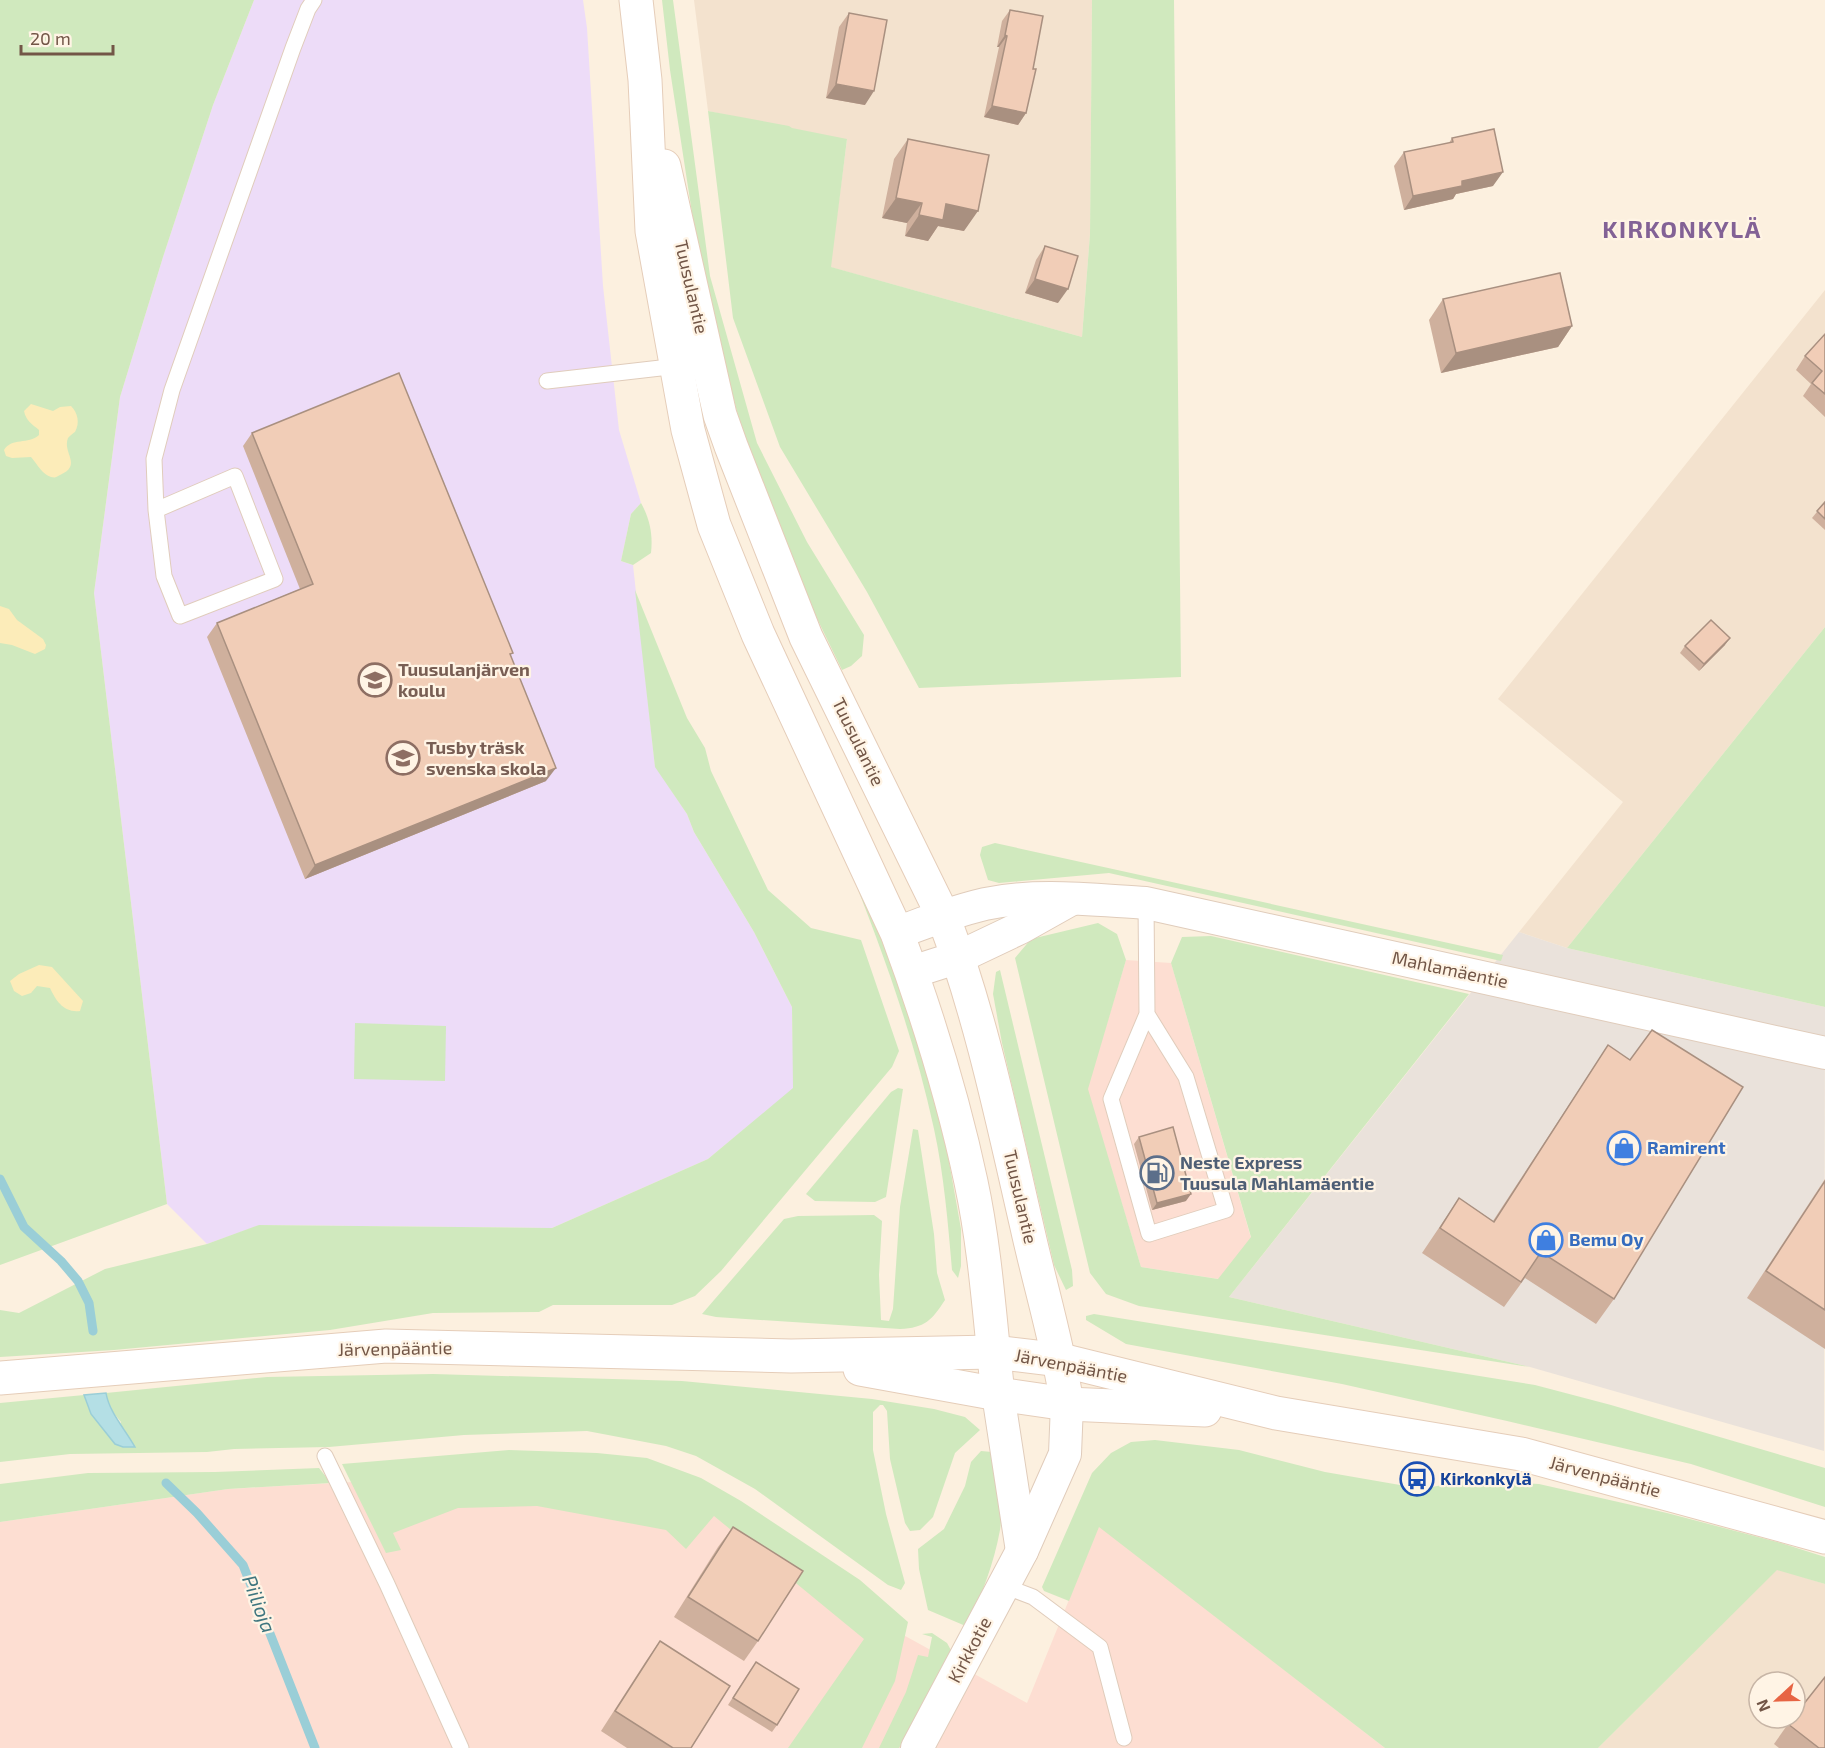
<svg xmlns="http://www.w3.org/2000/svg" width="1825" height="1748" viewBox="0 0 1825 1748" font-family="'Exo 2',sans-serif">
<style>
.residential{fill:#f3e2ce;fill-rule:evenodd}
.commercial{fill:#fdded2}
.industrial{fill:#eae2db}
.education{fill:#eddcf8}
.green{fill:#d0e9be}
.sand{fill:#fcecb9}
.water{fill:#b4dfe5;stroke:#9aced7;stroke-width:1.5}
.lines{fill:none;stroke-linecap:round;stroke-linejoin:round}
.stream{stroke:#9aced7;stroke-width:9}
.lane-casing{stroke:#e0ccbb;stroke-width:17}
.street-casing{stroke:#e0ccbb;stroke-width:34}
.secondary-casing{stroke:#e5cdb9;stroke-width:35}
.lane{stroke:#fff;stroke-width:15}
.street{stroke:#fff;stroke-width:32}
.secondary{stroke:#fff;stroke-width:33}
.wall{fill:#cfb09d}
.shaded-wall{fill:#a99080}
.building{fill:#f1cdb7;stroke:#a99080;stroke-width:1.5}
.labels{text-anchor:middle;stroke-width:4.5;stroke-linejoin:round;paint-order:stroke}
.street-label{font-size:18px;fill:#725647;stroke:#fff4e5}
.education-label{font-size:18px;font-weight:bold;fill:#785e54;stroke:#fff4e5;text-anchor:start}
.shop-label{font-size:18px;font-weight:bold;fill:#366cbe;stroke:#fff4e5;text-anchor:start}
.service-label{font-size:18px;font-weight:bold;fill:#4e5e75;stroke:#fff4e5;text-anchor:start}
.transit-label{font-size:18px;font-weight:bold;fill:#164399;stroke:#fff4e5;text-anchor:start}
.water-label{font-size:20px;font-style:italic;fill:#3f767f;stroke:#fff4e5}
.district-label{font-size:24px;font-weight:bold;letter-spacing:1.5px;fill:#836296;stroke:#fff4e5}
</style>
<rect width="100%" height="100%" fill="#fcf0df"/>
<g class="residential">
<path d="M694 0H1092L1090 234 1082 337 830 267 847 140 708 111Z"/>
<path d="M1825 290V627L1567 948 1519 932 1623 802 1498 699Z"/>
<path d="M1777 1569 1825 1584V1748H1598ZM1759 1682H1795V1718H1759Z"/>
</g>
<g class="commercial">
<path d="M1126 960 1171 963 1251 1238 1219 1279 1141 1267 1087 1089Z"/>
<path d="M603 1468 734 1505 887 1626 1027 1703 1099 1526 1385 1748H0V1522L228 1489Z"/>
</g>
<path class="industrial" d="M1519 932 1567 948 1825 1007 1824 1451 1530 1367 1229 1297Z"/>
<path class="education" d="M254 0H583L587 28 603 286 619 430 641 503 631 514 621 561 633 565 655 766 687 814 694 832 754 932 792 1007 794 1088 708 1159 552 1228 260 1225 207 1244 167 1204 94 593 120 397 163 257 213 105Z"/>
<g class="green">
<path d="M0 0H254L213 105 163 257 120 397 94 593 167 1204 0 1265Z"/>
<path d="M662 0H673L710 276 757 443 807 542 864 635 862 656 851 666 842 670 811 606 746 446 702 278 670 70Z"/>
<path d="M1092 0H1174L1181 677 919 688 867 592 780 447 733 318 708 111 789 126 792 128 847 139 831 267 1082 337 1090 234Z"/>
<path d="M641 503C650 519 653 535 651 553L633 565 621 561 631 514Z"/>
<path d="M635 590 687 718 705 748 711 771 768 890 811 928 861 940 899 1051 892 1067 721 1271 695 1296 672 1305H553L539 1312 433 1313 330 1330 114 1350 0 1357V1310L19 1313 105 1269 207 1244 259 1225 552 1228 708 1159 793 1088 792 1007 754 932 694 832 687 814 655 767Z"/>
<path d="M1825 627V1007L1567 948Z"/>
<path d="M995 843 1503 955 1501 961 1109 873 999 883 988 880 980 855 982 847Z"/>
<path d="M846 859 869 892 939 1105 961 1229V1266L958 1278 952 1270C948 1223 944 1175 934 1129 914 1036 881 947 846 859Z"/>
<path d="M1098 923 1117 934 1126 960 1088 1089 1141 1267 1218 1279 1251 1237 1171 963 1182 937 1211 936 1469 994 1229 1297 1530 1367 1139 1306 1106 1294 1090 1273 1015 958 1031 939Z"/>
<path d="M1000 970 1072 1270 1073 1286 1066 1290 1054 1265 1002 1043 993 994 996 972Z"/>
<path d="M355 1023 446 1026 445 1081 354 1079Z"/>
<path d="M898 1088 903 1089 886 1197 875 1202 815 1201 806 1194 891 1092Z"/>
<path d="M913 1129 918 1130 934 1234 937 1273 945 1300C932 1320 925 1328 900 1329L716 1317 702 1314 784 1219 798 1216 874 1215 882 1221 879 1275 881 1320 889 1321 893 1309 900 1207Z"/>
<path d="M1094 1314 1535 1385 1611 1405 1825 1468V1507L1691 1464 1507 1421 1342 1384 1126 1344 1086 1320V1316Z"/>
<path d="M433 1374 682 1381 872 1399 934 1409 965 1417 980 1430 955 1453 933 1517 920 1530 910 1531 905 1523 890 1459 887 1411 883 1405H880L873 1412V1450L886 1514 905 1583 901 1590 888 1585 755 1489 696 1456 666 1446 587 1431 464 1435 329 1447 234 1449 207 1452 70 1454 0 1462V1403L84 1395 91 1414 115 1444 121 1422 108 1406 106 1393 267 1377Z"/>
<path d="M1155 1440 1239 1450 1325 1472 1400 1485 1407 1491 1421 1493 1432 1487 1469 1480 1539 1484 1667 1513 1781 1543 1825 1557V1584L1777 1570 1598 1748H1385L1099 1527 1069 1601 1044 1591 1042 1587 1092 1473 1111 1453 1131 1442Z"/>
<path d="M509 1450 597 1453 647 1458 701 1478 741 1501 860 1580 908 1622 895 1681 862 1748H788L864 1639 714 1516 686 1549 666 1530 537 1506 458 1508 393 1533 401 1550 386 1553 342 1464Z"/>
<path d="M981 1451 992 1452C997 1477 1004 1504 1000 1530 994 1564 981 1595 968 1627L928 1610 919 1569 918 1549 944 1529 965 1486 971 1462Z"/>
<path d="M319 1468 331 1483 228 1489 0 1522V1484L88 1473 215 1472Z"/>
<path d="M932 1633 947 1643 953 1654 899 1748H879L906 1692 918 1655 928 1657 932 1637 922 1634Z"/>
</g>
<g class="sand">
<path d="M31 404 53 411 60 407 71 406C78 413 80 423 75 432 74 432 68 438 68 438 62 453 83 465 60 475 56 477 56 478 51 477 43 475 37 464 31 457L12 458 6 456 4 450C12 437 28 445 39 435V430C32 424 26 421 24 411Z"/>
<path d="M0 606 9 609 17 620 43 639 46 645 45 649 35 654 12 645 0 643Z"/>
<path d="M39 965 52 967 83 1001 80 1011C64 1013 56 1001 50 988L37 986 31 993 22 996 14 991 10 981 19 974Z"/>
</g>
<path class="water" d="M106 1393C109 1412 125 1429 135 1447H123L115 1444 91 1414 84 1395Z"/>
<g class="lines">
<g class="stream">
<path d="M0 1179 24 1227 61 1261 78 1281 89 1303 93 1331"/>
<path d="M166 1483 197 1513 243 1565 315 1748"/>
</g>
<g class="lane-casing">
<g id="lane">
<path d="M547 381 678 366"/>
<path d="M156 510 235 476 275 579 180 616 164 576 156 510 154 459 172 390 293 48 308 9 314 0"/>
<path d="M1146 903 1147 1014 1111 1099 1149 1234 1226 1210 1186 1077 1147 1014"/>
<path d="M325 1456 387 1584 461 1748"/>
<path d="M1004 1586 1033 1597 1100 1647 1124 1738"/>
</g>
</g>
<g class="street-casing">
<g id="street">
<path d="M897 933C926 922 955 911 985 904 1037 893 1093 900 1146 903L1825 1053"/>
<path d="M912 972 959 957 1020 928 1070 900"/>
<path d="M998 1394 1022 1551"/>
<path d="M917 1748 1022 1551 1065 1454 1067 1404"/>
</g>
</g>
<g class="secondary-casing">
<g id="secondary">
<path d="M636 0 645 80 652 231 688 430 714 525 758 634 897 933C927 1014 953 1097 971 1182 986 1252 990 1324 998 1394"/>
<path d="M664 166 720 415 731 446 806 637 943 916C981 1016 1003 1123 1027 1227 1040 1286 1058 1344 1067 1404"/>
<path d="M860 1369 998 1394 1067 1404 1205 1410"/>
<path d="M0 1378 386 1346 791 1356 993 1352 1061 1360 1276 1413 1521 1454 1825 1537"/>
</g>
</g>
<use href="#lane" class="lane"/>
<use href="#street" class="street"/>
<use href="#secondary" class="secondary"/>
</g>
<g class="wall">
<path d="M1010 10 1033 69 1026 113 1018 125 984 117 999 47H997L1002 21Z"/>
<path d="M849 13 865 105 826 98 839 27Z"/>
<path d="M1452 138 1493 186 1456 194 1453 199 1404 210 1394 166 1404 152 1449 143Z"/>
<path d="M908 139 964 231 938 226 928 241 905 236 907 223 882 218 894 159Z"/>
<path d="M1045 246 1058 303 1025 293 1036 260Z"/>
<path d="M1443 299 1572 326 1558 347 1441 373 1429 320Z"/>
<path d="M1825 334V417L1803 396 1811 384 1796 370 1805 356Z"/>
<path d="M252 433 511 656 546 781 305 879 207 637 217 623 300 589 243 446Z"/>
<path d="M1825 502V530L1812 518Z"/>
<path d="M1725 645 1699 671 1680 653 1685 646Z"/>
<path d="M1608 1045 1614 1299 1596 1324 1525 1278 1504 1307 1422 1253 1459 1198 1493 1221 1591 1071Z"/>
<path d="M1139 1137 1186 1201 1152 1210 1134 1144Z"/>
<path d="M1825 1179V1349L1747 1298Z"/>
<path d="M733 1527 758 1641 744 1661 674 1617 718 1547Z"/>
<path d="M660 1641 691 1748H627L601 1731 646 1661Z"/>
<path d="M751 1669 777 1725 772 1732 728 1705Z"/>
<path d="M1788 1724 1825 1748H1779L1774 1744Z"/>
</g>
<g class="shaded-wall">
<path d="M1005 35 1007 36 999 47H997Z"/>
<path d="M836 84 874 91 865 105 826 98Z"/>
<path d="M992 106 1026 113 1018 125 984 117Z"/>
<path d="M1503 172 1493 186 1456 194 1453 199 1404 210 1413 196 1462 181Z"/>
<path d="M896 198 922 203 907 223 882 218Z"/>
<path d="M946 204 978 211 964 231 938 226 928 241 905 236 919 215Z"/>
<path d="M1035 279 1068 289 1058 303 1025 293Z"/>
<path d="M1572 326 1558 347 1441 373 1456 353Z"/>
<path d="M1730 638 1725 645 1699 671 1704 664Z"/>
<path d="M556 768 546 781 305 879 315 865Z"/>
<path d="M1191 1194 1186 1201 1152 1210 1157 1203Z"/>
</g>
<g class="building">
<path d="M1010 10 1043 16 1033 69H1036L1026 113 992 106 1007 36 1005 35Z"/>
<path d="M849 13 887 20 874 91 836 84Z"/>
<path d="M1494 129 1503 172 1462 181V186L1413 196 1404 152 1453 142 1452 138Z"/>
<path d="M908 139 989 155 978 211 946 204 943 220 919 215 922 203 896 198Z"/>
<path d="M1045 246 1078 256 1068 289 1035 279Z"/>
<path d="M1560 273 1572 326 1456 353 1443 299Z"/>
<path d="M1825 334V394L1812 383 1822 371 1805 356Z"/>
<path d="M399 373 513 653 510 654 556 768 315 865 217 623 313 584 252 433Z"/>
<path d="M1825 502V519L1817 511Z"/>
<path d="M1711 620 1730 638 1704 664 1685 646Z"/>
<path d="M1652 1030 1743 1087 1614 1299 1541 1252 1521 1282 1440 1228 1459 1198 1494 1222 1608 1045 1630 1060Z"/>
<path d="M1173 1127 1191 1194 1157 1203 1139 1137Z"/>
<path d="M1825 1181V1310L1766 1271Z"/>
<path d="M733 1527 803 1571 758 1641 688 1597Z"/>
<path d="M660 1641 730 1686 691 1748H673L615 1711Z"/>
<path d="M756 1662 799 1689 777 1725 733 1698Z"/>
<path d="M1825 1677V1748H1819L1788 1724 1793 1718H1795V1715Z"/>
</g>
<defs>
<g id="school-ring" transform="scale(1.725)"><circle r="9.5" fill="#fff4e5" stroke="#8d6e63" stroke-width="1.5"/><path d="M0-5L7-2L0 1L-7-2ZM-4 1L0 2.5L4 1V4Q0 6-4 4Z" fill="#8d6e63"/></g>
<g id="shop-ring" transform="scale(1.725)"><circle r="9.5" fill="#fff4e5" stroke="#3f7fe0" stroke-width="1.5"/><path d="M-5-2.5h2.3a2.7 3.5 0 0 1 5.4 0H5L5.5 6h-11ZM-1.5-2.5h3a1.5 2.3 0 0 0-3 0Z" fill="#3f7fe0"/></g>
<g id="fuel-ring" transform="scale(1.725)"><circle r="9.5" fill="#fff4e5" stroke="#5c6f8a" stroke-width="1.5"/><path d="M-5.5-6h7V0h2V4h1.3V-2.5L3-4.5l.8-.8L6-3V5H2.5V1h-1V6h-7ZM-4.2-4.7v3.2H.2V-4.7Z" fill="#5c6f8a"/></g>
<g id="bus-ring" transform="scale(1.725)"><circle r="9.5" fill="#fff4e5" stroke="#1a4fb4" stroke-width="1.5"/><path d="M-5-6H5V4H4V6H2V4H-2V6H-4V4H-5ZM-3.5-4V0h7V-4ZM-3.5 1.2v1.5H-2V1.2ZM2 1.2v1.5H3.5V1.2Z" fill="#1a4fb4"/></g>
</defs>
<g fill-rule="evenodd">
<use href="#school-ring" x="375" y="680"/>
<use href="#school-ring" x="403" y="758"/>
<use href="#shop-ring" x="1624" y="1148"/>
<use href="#fuel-ring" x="1157" y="1173"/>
<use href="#shop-ring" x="1546" y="1240"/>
<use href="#bus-ring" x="1417" y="1479"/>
</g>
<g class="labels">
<g class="street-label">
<text transform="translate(691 287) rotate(77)" y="6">Tuusulantie</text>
<text transform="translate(858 742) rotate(64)" y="6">Tuusulantie</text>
<text transform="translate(1450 970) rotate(12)" y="6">Mahlamäentie</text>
<text transform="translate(1020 1197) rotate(77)" y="6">Tuusulantie</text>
<text transform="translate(395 1349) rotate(-1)" y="6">Järvenpääntie</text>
<text transform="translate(1071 1366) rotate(11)" y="6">Järvenpääntie</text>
<text transform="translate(1605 1477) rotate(15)" y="6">Järvenpääntie</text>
<text transform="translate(970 1650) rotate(-62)" y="6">Kirkkotie</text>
</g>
<g class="education-label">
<text x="398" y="676">Tuusulanjärven<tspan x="398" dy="21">koulu</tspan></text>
<text x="426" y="754">Tusby träsk<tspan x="426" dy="21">svenska skola</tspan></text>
</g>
<g class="shop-label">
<text x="1647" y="1154">Ramirent</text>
<text x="1569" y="1246">Bemu Oy</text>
</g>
<g class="service-label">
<text x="1180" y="1169">Neste Express<tspan x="1180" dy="21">Tuusula Mahlamäentie</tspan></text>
</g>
<g class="transit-label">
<text x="1440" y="1485">Kirkonkylä</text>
</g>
<g class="water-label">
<text transform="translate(259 1604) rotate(69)" y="7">Piilioja</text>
</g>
<g class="district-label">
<text x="1682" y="238">KIRKONKYLÄ</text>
</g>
</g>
<g transform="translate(1777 1700) rotate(248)"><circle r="28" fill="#fff4e5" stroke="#c7b5a6" stroke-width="1.5"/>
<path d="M0-4.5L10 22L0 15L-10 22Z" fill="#e76443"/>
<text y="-9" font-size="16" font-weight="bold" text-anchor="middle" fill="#725647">N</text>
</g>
<path d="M21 45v9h92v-9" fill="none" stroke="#725647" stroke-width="3"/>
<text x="30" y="45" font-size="18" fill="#725647" stroke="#fff4e5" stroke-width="4.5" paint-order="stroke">20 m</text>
</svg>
